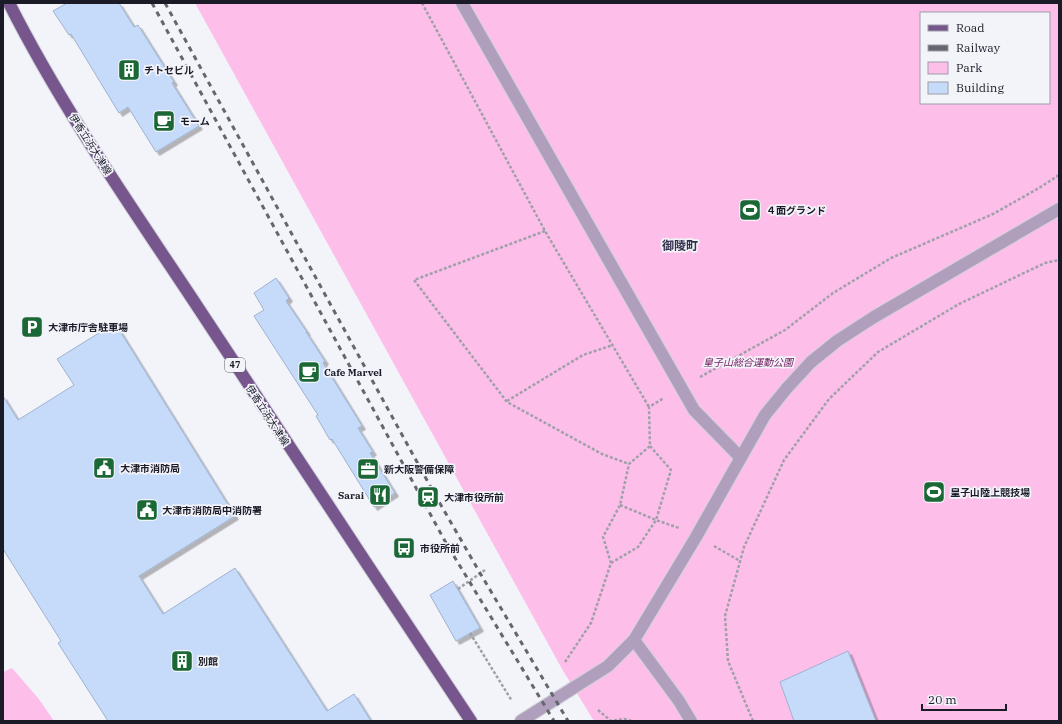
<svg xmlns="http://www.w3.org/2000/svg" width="1062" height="724" viewBox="0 0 1062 724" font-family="'IBM Plex Serif','Noto Sans JP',serif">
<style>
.green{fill:#fdbfea;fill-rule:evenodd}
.building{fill:#c6dbfa;stroke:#9db2cf;filter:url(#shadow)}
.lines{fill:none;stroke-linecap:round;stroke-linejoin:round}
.lane-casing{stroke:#d0d0d8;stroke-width:14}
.primary-casing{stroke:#d0d0d8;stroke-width:14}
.path{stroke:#a0a0a9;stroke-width:2.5;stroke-dasharray:3 2;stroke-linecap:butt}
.lane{stroke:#b09ebd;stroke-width:12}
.primary{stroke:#76568c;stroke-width:12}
.rail{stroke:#666671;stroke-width:3;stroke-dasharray:5 5;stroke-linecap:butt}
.labels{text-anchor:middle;stroke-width:3.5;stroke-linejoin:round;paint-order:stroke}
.shield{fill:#f3f3fa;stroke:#5c5c67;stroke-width:1}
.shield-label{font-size:9px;font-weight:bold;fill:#1b1b28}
.poi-label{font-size:10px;font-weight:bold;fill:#1b1b28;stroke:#f3f3fa;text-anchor:start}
.street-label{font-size:10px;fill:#1b1b28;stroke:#f3f3fa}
.park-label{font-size:10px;font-style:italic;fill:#732162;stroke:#f3f3fa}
.quarter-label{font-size:12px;font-weight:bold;fill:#31314c;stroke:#f3f3fa}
</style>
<defs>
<filter id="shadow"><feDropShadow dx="3.5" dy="3.5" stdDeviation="0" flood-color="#0004"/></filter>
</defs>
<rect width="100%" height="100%" fill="#f3f3fa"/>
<g class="green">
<path d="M195 3H1059V721H594L562 669ZM921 13H1049V103H921Z"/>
<path d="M12 668 38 698 54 721H3V672Z"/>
</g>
<g class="building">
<path d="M67 3H119L134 27 138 25 174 82 172 83 199 126 156 152 128 107 119 113 71 34 69 35 53 11Z"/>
<path d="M276 278 289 298 286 301 307 332H306L325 361 323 363 362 426 358 428 373 452 370 453 395 493 374 507 332 439 330 440 316 416 318 415 254 316 264 310 254 293Z"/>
<path d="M115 323 235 516 139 576 163 614 235 568 327 711 354 694 371 721H108L58 643 61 641 3 549V396L18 420 74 385 57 359Z"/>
<path d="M453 581 480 628 456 641 430 595Z"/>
<path d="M848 651 876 721H794L780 682Z"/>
</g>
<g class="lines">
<g class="lane-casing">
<g id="lane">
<path d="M462 3 694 410 740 457"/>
<path d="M634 640 679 701 691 721"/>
<path d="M521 721 608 666 634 640 696 537 765 415 787 388 811 362 837 341 874 317 1059 209"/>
</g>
</g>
<g class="primary-casing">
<path id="primary" d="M9 3C63 110 133 209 199 309 289 446 380 584 471 721"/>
</g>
<g class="path">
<path d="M422 3 545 231 649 407"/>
<path d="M545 231 414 280 507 402 602 454 629 464"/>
<path d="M700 377 785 330 833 293 891 258 993 214 1039 188 1059 175"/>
<path d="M507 401 583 355 613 345"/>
<path d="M620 505 656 520 679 528"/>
<path d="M714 546 740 561"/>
<path d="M611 563 638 547 656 520 671 470 650 446"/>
<path d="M458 589 485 570"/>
<path d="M470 633 512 701"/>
<path d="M565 662 591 623 611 563 603 537 620 505 629 464 650 446 649 407 664 398"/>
<path d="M598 710 611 721 624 719 632 721"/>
<path d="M753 721 728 661 725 616 744 547 784 460 829 399 878 352 959 304 1045 263 1059 260"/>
</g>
<use href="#lane" class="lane"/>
<use href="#primary" class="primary"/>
<g class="rail">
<path d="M152 3 446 543 554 721"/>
<path d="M165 3 434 493 480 573 568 721"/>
</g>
</g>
<defs>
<g id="building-square" transform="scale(1.15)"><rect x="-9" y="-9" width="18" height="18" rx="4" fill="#1b6836" stroke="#f3f3fa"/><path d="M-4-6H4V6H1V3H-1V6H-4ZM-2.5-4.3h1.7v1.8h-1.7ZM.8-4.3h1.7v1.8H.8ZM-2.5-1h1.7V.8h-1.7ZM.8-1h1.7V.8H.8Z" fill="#fff"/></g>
<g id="cafe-square" transform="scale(1.15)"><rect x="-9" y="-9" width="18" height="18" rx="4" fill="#1b6836" stroke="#f3f3fa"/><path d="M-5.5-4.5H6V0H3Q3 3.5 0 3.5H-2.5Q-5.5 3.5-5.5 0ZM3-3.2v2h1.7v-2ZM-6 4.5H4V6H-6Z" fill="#fff"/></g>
<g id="stadium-square" transform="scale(1.15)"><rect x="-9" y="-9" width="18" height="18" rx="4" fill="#1b6836" stroke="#f3f3fa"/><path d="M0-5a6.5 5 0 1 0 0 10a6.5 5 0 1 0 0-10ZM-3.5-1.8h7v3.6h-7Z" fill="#fff"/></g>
<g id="parking-square" transform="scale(1.15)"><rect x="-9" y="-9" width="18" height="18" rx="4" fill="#1b6836" stroke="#f3f3fa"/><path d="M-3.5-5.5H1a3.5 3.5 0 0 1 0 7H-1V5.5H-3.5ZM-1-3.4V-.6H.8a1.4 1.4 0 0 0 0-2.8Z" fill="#fff"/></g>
<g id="civic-square" transform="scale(1.15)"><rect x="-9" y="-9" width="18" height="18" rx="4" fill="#1b6836" stroke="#f3f3fa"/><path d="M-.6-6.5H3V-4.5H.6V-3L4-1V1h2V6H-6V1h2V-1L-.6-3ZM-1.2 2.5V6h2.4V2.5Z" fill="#fff"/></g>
<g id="office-square" transform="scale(1.15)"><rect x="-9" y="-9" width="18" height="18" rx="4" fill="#1b6836" stroke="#f3f3fa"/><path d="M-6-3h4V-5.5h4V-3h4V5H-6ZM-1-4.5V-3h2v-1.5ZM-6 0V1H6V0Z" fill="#fff"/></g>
<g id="restaurant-square" transform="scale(1.15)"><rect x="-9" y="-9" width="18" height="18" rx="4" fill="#1b6836" stroke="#f3f3fa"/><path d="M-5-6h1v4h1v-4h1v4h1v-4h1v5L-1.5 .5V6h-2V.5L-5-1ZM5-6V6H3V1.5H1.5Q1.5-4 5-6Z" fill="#fff"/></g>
<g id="station-square" transform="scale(1.15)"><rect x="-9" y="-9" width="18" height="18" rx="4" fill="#1b6836" stroke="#f3f3fa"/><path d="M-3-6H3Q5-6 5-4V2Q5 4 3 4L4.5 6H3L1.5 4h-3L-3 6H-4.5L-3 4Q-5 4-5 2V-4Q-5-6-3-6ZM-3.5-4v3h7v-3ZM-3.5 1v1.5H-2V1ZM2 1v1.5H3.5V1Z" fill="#fff"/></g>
<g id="bus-square" transform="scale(1.15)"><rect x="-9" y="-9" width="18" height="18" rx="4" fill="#1b6836" stroke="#f3f3fa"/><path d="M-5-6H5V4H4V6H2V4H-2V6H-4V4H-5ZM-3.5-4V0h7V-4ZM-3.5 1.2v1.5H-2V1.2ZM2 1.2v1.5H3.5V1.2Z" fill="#fff"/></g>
</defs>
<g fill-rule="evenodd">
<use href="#building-square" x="129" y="70"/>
<use href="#cafe-square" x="164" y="121"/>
<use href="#stadium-square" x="750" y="210"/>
<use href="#parking-square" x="32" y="327"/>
<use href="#cafe-square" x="309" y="372"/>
<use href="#civic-square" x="104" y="468"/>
<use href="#office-square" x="368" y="469"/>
<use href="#stadium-square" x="934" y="492"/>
<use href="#restaurant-square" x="380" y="495"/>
<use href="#station-square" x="428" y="497"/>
<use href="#civic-square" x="147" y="510"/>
<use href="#bus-square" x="404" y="548"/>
<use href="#building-square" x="182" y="661"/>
</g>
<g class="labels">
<rect class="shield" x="225" y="358" width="20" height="14" rx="3"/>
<g class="shield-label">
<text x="235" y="368">47</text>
</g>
<g class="poi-label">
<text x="144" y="74">チトセビル</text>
<text x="180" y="125">モーム</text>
<text x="766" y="214">４面グランド</text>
<text x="48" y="331">大津市庁舎駐車場</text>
<text x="324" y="376">Cafe Marvel</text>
<text x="120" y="472">大津市消防局</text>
<text x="384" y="473">新大阪警備保障</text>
<text x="950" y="496">皇子山陸上競技場</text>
<text x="364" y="499" text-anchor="end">Sarai</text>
<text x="444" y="501">大津市役所前</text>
<text x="162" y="514">大津市消防局中消防署</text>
<text x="420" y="552">市役所前</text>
<text x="198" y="665">別館</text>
</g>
<g class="street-label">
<text transform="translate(91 144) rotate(58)" y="4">伊香立浜大津線</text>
<text transform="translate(268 415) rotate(57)" y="4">伊香立浜大津線</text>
</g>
<g class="park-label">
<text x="748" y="366">皇子山総合運動公園</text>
</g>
<g class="quarter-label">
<text x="680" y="250">御陵町</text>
</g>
</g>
<rect width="1062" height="724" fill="none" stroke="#1b1b28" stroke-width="8"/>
<rect x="920" y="12" width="130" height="92" fill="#f3f3fa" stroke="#9d9da6"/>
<rect x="928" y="25" width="20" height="6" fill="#76568c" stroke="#9d9da6"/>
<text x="956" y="32" font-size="12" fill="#1b1b28">Road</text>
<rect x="928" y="45" width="20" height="6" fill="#666671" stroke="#9d9da6"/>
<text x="956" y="52" font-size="12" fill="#1b1b28">Railway</text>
<rect x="928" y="62" width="20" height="12" fill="#fdbfea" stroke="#9d9da6"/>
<text x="956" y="72" font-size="12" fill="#1b1b28">Park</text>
<rect x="928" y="82" width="20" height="12" fill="#c6dbfa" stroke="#9d9da6"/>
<text x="956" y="92" font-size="12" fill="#1b1b28">Building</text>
<path d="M922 704v6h84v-6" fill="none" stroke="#1b1b28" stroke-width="2"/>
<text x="928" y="704" font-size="12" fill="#1b1b28" stroke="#f3f3fa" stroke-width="3" paint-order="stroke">20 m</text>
</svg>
